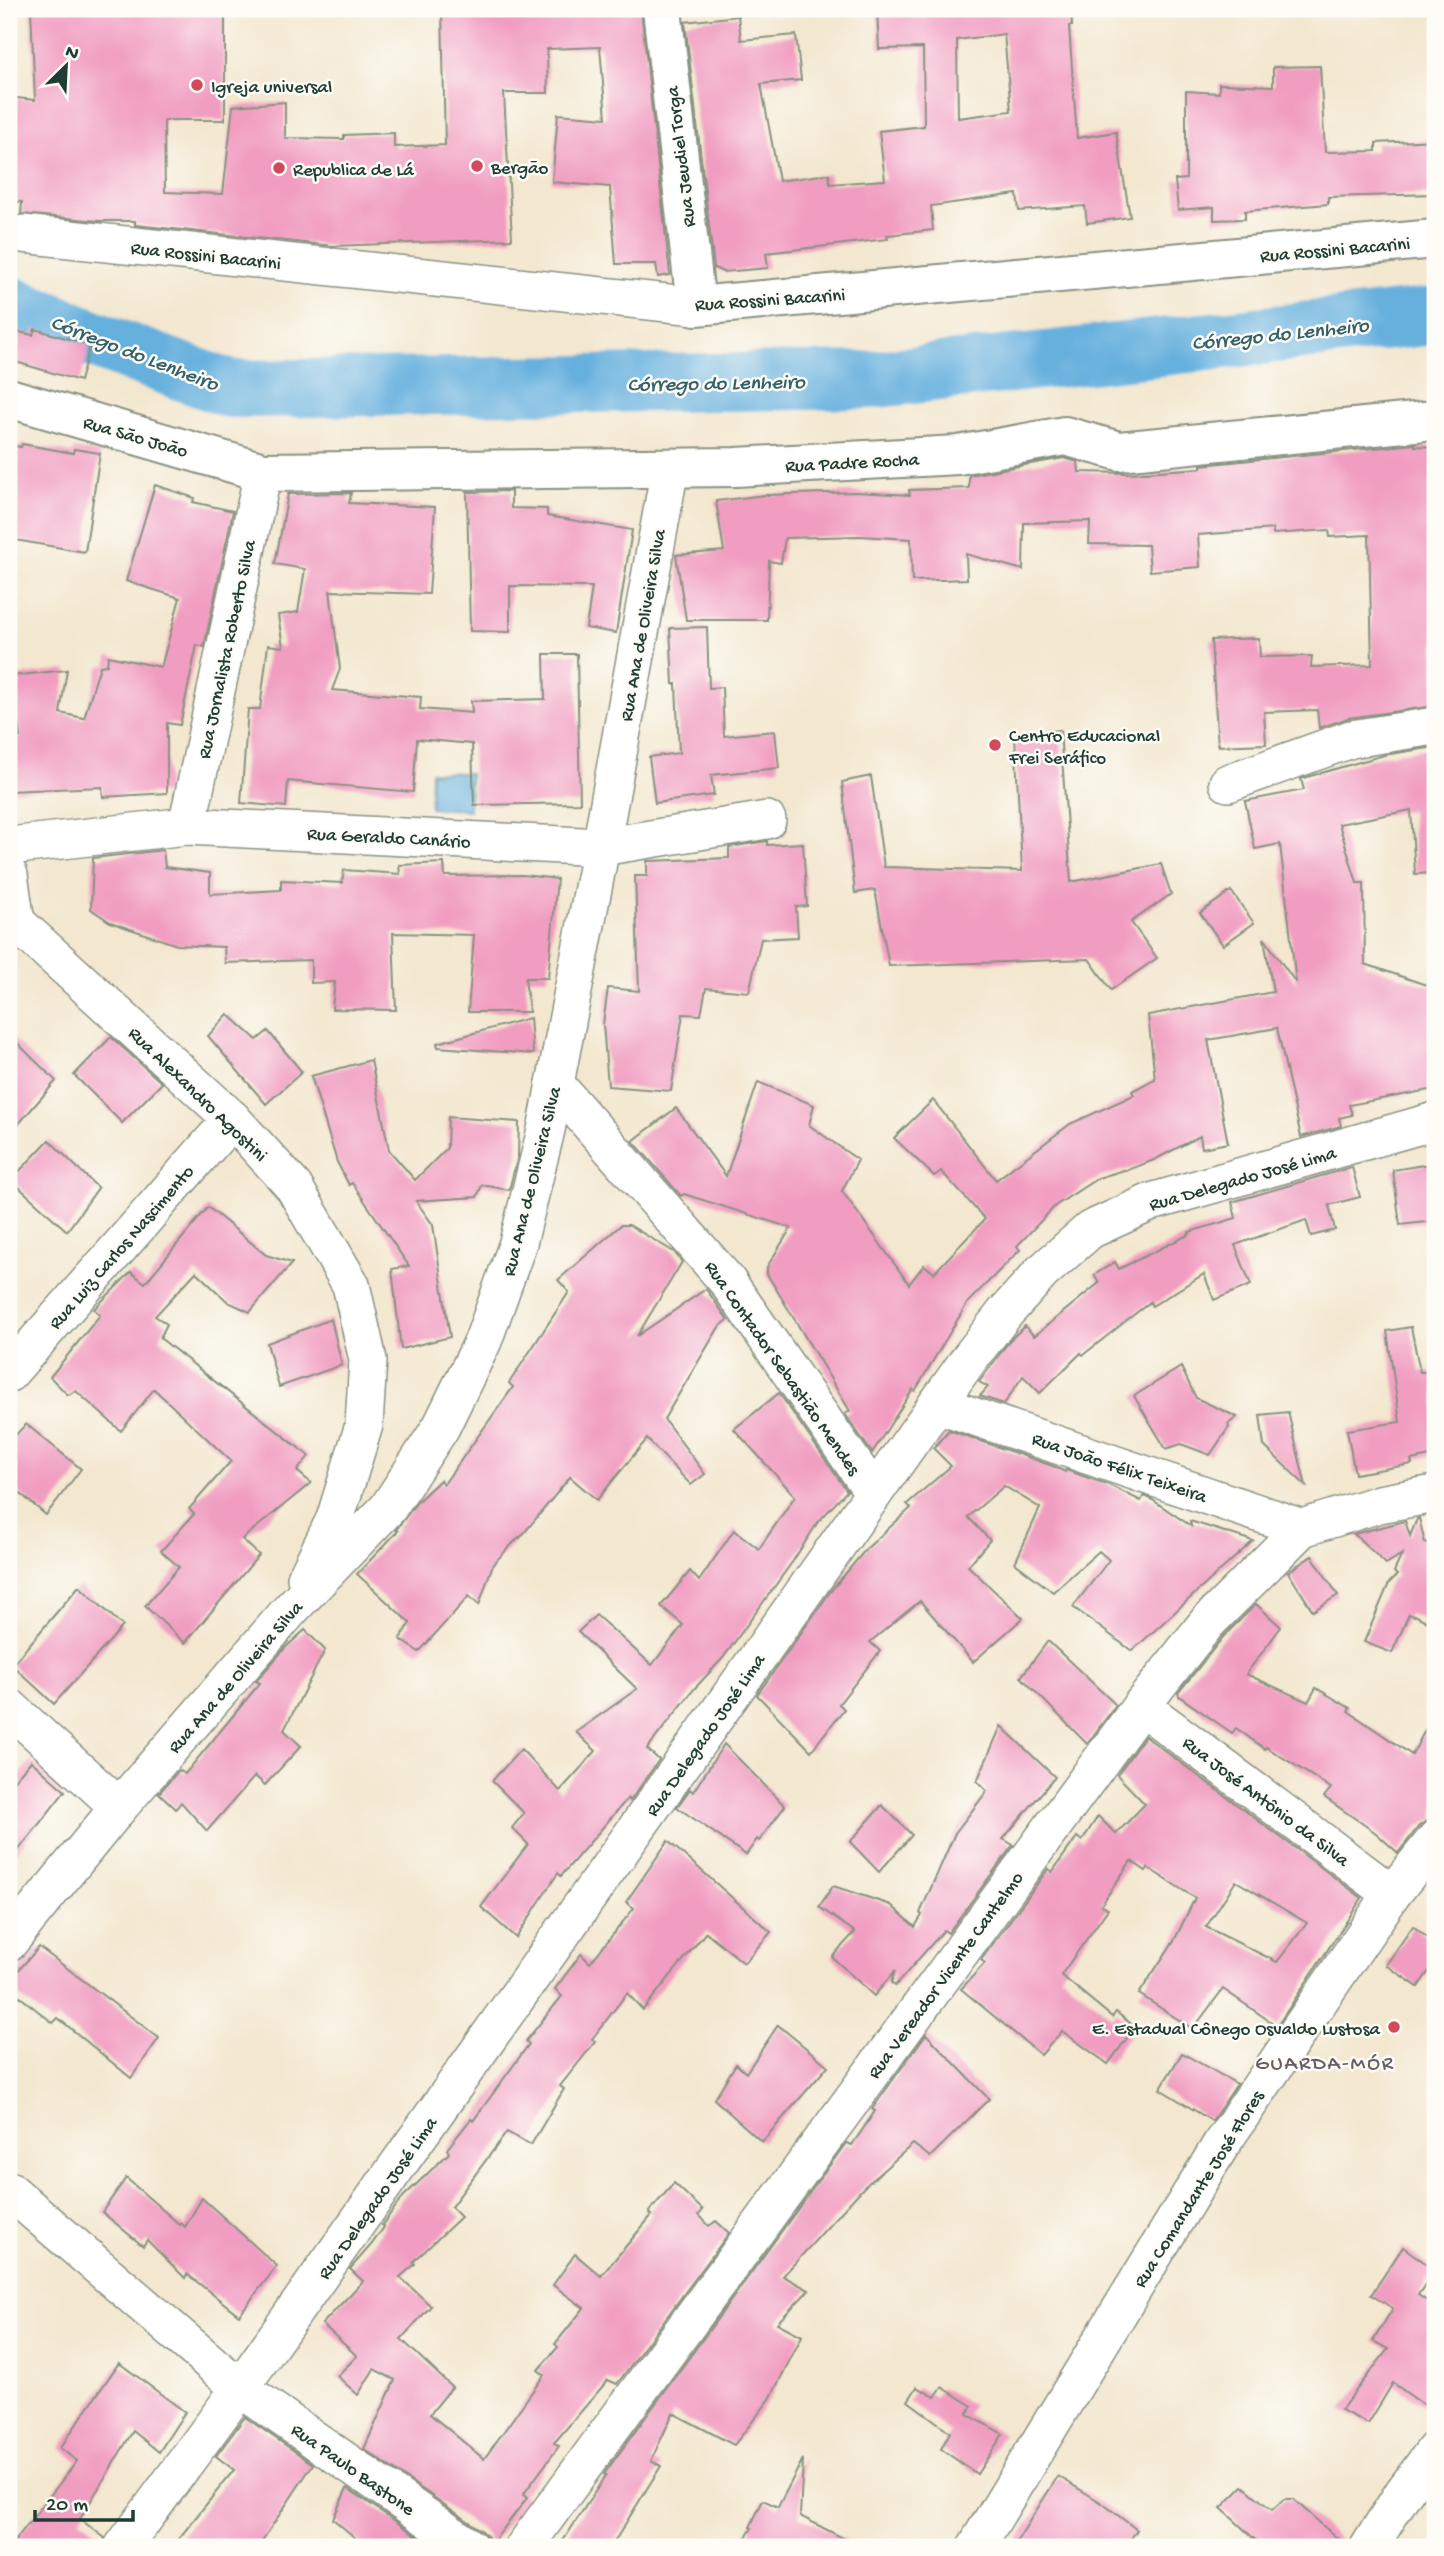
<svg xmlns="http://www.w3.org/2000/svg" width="1444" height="2556" viewBox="0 0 1444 2556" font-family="'Gochi Hand',sans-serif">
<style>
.water{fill:#66b0de;stroke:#427689;stroke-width:2}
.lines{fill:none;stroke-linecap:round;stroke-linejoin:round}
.river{stroke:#66b0de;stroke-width:58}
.building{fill:#f19dc1;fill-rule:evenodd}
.minor-casing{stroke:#899282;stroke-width:40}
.major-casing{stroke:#899282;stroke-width:42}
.highway-casing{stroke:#899282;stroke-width:42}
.minor{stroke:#fff;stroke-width:37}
.major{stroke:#fff;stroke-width:38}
.highway{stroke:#fff;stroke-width:38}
.poi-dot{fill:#d1495b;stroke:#fdfcf7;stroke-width:2.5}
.labels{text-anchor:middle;stroke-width:5;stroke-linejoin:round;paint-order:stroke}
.poi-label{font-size:19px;fill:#1f3d34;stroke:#fdfcf7;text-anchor:start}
.street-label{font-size:19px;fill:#1f3d34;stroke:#fdfcf7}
.water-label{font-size:21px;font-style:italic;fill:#346067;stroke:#fdfcf7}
.neighbourhood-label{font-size:21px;letter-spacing:2px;fill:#685f65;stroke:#fdfcf7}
</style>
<rect width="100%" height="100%" fill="#fdfcf7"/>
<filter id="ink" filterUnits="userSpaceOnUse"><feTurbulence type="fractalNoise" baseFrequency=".0143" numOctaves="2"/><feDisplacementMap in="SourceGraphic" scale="14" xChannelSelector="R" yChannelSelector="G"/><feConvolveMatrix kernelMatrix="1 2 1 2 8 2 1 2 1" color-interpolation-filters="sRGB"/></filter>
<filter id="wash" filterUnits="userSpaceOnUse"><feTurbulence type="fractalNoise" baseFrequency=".00686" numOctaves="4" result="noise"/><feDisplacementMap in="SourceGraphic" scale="28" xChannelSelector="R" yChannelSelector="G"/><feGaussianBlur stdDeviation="1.57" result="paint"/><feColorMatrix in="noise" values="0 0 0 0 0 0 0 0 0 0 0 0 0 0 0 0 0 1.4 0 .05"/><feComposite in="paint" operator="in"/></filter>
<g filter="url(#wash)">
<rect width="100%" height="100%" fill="#f3e7cf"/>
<path class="water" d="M431 772 470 773 469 810 430 808Z"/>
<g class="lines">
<path class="river" d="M9 304 112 346 230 389 869 380 1435 316"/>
</g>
<g id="blocks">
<g class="building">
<path d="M31 9H225V120H164L165 192 223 194 233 106 285 102V138L344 139V135L394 133V147L445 145 442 9H641L670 275 658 277 656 264H616L610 187 552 182 558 114 606 118 600 47 547 49 548 93H504L512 239 333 246 135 225V221H99L21 214 22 202 9 201V97L35 100Z"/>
<path d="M877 9H1071L1072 26H1069L1077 138 1116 132 1130 217 1087 223 1085 206 1019 211 1017 194 931 206 933 230 887 235 888 239 766 253 768 268 723 272 714 268 685 22 738 16 741 40 796 35 801 80 761 84 779 181 829 174 830 184 885 180 879 131 924 126 923 48 879 49ZM1004 34 1011 111 958 118 957 40Z"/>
<path d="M1320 66 1325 152 1376 151V143L1435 140V194L1328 197V204L1245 211V219L1214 220V207L1178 210 1175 180 1186 179V91L1219 93V84L1273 86V67Z"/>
<path d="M35 329 90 345 80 381 9 360V330L33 335Z"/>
<path d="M22 444 73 453 74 449 100 453 85 552 9 539V445L21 447Z"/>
<path d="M1415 444V446L1435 447V706L1348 718 1319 728 1317 710 1264 712 1266 744 1218 746 1211 640 1259 638 1260 657 1312 656 1311 667 1372 665 1369 535 1330 537 1329 530 1273 534V529L1198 535 1200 567 1150 571 1148 545 1089 544 1090 521 1024 523 1023 570 966 554 967 579 912 581 911 539 860 536 785 538 781 563 769 561 767 620H686L676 555 724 551 716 501 765 495 856 492 910 495 909 490 969 488V475L1064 458 1078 462 1079 472 1131 473 1201 468V465Z"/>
<path d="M155 485 195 498 193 502 233 511 204 647 197 645 180 725 167 723V793L103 797 102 787 9 791V736L20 737 12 676 67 670 60 713 84 718 100 666 107 665 108 656 161 667 180 598 126 581Z"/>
<path d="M511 491V508L547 509V516L632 530 616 633 586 628 592 587 510 586V632L470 631 467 492Z"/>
<path d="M351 493 349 503 435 507 429 594 330 591 340 669 332 690 421 697 420 709 472 713 471 701 545 699 544 654H577L580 803 474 805 472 744 417 739 413 792 288 781 286 807 241 803 248 709H260L268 645 283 647 278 615 298 612 305 569 275 564 288 494Z"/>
<path d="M707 627 709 688 722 687 724 736 775 731 779 768 711 775 714 795 655 803 649 757 679 753 676 684H673L670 628Z"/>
<path d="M1060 730 1071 882 1161 864 1171 894 1131 922 1157 958 1111 990 1089 959 889 966 875 890 855 893 842 782 871 776 884 867 1022 871 1015 736Z"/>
<path d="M1435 747V873L1415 874 1411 810 1339 824 1357 883H1364L1365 964 1435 988V1089L1349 1105 1352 1115 1339 1118 1341 1126 1301 1137 1277 1028 1208 1040 1228 1143 1202 1148 1200 1136 1154 1160 1125 1171 1124 1170 1098 1178 1055 1206 1017 1246 1020 1250 968 1302 915 1391 913 1389 872 1453 845 1414 850 1411 767 1274V1267L791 1228 684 1194 681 1196 633 1141 676 1108 726 1176 758 1082 814 1105 809 1125 858 1160 842 1191 909 1284 924 1265 934 1273 985 1219 941 1171 934 1176 894 1138 933 1100 996 1180 1070 1124 1134 1095 1132 1091 1155 1079 1148 1015 1273 992 1264 938 1296 983 1280 844 1255 849 1245 801 1304 790 1301 779 1307 777 1384 755Z"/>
<path d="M767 841V845L803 843 807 906 796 907 798 937 761 939 749 992 706 988 701 1015 683 1014 671 1091 608 1086 603 1024 608 988 639 991 635 876H647V861L729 858V847Z"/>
<path d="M163 850 165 867 210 873V894L281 890V880L342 883 344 870 400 874 399 865 444 863 445 876 523 875 557 879 548 978H525L529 1012H468L474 935 393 933 396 1010 332 1009 335 982 311 983V960L225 963 224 947 177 945 110 922 91 909 93 858Z"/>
<path d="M1231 891 1254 923 1223 945 1200 913Z"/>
<path d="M228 1014 257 1040 268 1031 302 1072 266 1104 208 1036Z"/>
<path d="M530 1018 533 1054 438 1047 437 1043Z"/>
<path d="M9 1035 56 1081 9 1135Z"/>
<path d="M111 1037 162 1083 122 1123 74 1075Z"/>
<path d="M371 1060 389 1150 415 1180 447 1148 448 1117 519 1122 518 1156 509 1190 482 1185 477 1197 416 1201 433 1225 450 1337 401 1349 392 1269 409 1266 352 1183 349 1185 337 1162 311 1076Z"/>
<path d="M49 1140 98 1188 67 1231 11 1180Z"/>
<path d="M1435 1163V1221L1400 1225 1393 1170Z"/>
<path d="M1352 1167 1360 1197 1329 1205 1335 1230 1311 1236 1306 1220 1235 1245 1251 1285 1214 1300 1204 1274 1152 1306 1150 1302 1083 1355 1081 1353 1040 1393 1023 1376 1004 1404 980 1396 988 1387 979 1382 1010 1340 1025 1326 1034 1336 1099 1283 1094 1275 1115 1262 1119 1269 1190 1234 1189 1232 1236 1218 1232 1202Z"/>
<path d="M208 1207 266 1255 292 1263 250 1312 228 1302 196 1272 155 1316 167 1324 160 1338 309 1456 297 1471 311 1483 242 1539 259 1555 185 1643 145 1606 179 1567 161 1551 194 1514 189 1509 231 1461 154 1389 121 1431 76 1391 68 1395 50 1377 100 1315 94 1309 131 1272 145 1283Z"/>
<path d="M621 1225H629L674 1252 682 1262 637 1336 706 1289 728 1320 719 1327 664 1419 705 1474 691 1485 647 1439 597 1500 570 1477 520 1538 519 1537 493 1564 479 1605 469 1596 419 1652 400 1639 410 1623 357 1574 398 1531 396 1530 417 1502 440 1480 444 1484 513 1387 509 1383 569 1292 558 1280Z"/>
<path d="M331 1319 342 1365 279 1387 267 1343Z"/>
<path d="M1411 1327 1420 1372H1435V1455L1411 1460 1412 1464 1355 1474 1347 1430 1400 1422 1387 1331Z"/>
<path d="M1181 1367 1196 1398 1237 1417 1228 1424 1229 1427 1210 1455 1181 1444 1166 1449 1134 1396Z"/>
<path d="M779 1393 847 1491 818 1522 793 1561 723 1658 695 1688 647 1749 659 1760 630 1801 628 1798 561 1876 558 1873 516 1938 481 1907 528 1844 512 1828 524 1813 492 1781 521 1749 560 1791 596 1751 576 1732 637 1689 578 1632 596 1615 652 1665 683 1625 661 1606 690 1571 699 1581 734 1530 759 1549 795 1496 734 1429Z"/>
<path d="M1288 1412 1306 1486 1264 1446 1260 1415Z"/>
<path d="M26 1424 81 1469 46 1515 9 1484V1442Z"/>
<path d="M949 1430 1053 1466 1065 1472 1066 1470 1109 1485 1141 1501 1144 1496 1151 1499 1191 1526 1190 1521 1253 1541 1132 1651 1073 1607 1109 1560 1099 1551 1053 1592 1015 1563 1040 1508 1004 1486 968 1517 990 1540 968 1566 1023 1618 973 1662 920 1601 870 1642 880 1651 839 1704 844 1709 811 1751 757 1695 830 1592 866 1549 911 1508 907 1504 951 1466 933 1448Z"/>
<path d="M1419 1518 1425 1543 1435 1541V1626L1415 1615 1414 1616 1409 1614 1392 1653 1364 1642 1389 1583 1397 1575 1394 1572 1402 1554 1386 1564 1354 1534 1405 1521 1410 1536 1417 1519Z"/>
<path d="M1312 1556 1338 1595 1313 1611 1288 1572Z"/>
<path d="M79 1586 123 1626 54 1704 12 1665Z"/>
<path d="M1256 1604 1281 1627 1246 1674 1308 1702 1316 1688 1350 1708 1348 1711 1412 1755 1435 1711V1819L1427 1821 1419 1826 1398 1853 1376 1833 1324 1797 1331 1788 1266 1747 1265 1749 1236 1728 1232 1733 1179 1696 1178 1693 1223 1637Z"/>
<path d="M305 1630 325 1650 284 1730 301 1746 265 1785 255 1776 207 1831 181 1802 176 1809 159 1793 179 1770 185 1774 260 1683 256 1681 285 1648Z"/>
<path d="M1048 1641 1116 1705 1087 1744 1021 1677Z"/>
<path d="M1001 1726 1055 1777 1003 1839 1013 1845 948 1933 944 1930 895 1986 891 1983 895 1971 874 1996 832 1957 855 1932 819 1907 833 1886 891 1905 915 1927 922 1915 920 1913 955 1833 987 1791 977 1781Z"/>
<path d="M1145 1736 1362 1898 1277 2026 1223 1989 1193 2029 1139 1994 1175 1939 1195 1898 1148 1868 1146 1871 1131 1861 1101 1905 1108 1909 1061 1975 1112 2017 1116 2012 1135 2027 1108 2064 1062 2031 1041 2055 961 1989 985 1963 981 1960 1048 1869 1052 1872 1077 1837 1082 1841 1098 1816 1116 1834 1145 1804 1117 1775ZM1236 1881 1307 1923 1277 1962 1206 1927Z"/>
<path d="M724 1744 785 1806 759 1841 757 1839 746 1855 677 1807 690 1789 693 1792Z"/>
<path d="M31 1761 65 1791 9 1862V1786Z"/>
<path d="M882 1805 912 1835 879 1872 850 1842Z"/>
<path d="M668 1841 771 1932 744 1963 706 1932 643 2010 627 1993 592 2039 595 2042 560 2086 564 2089 531 2145 507 2132 451 2207 461 2217 413 2262 415 2264 400 2277 431 2306 401 2339 452 2387 430 2414 484 2459 544 2375 538 2370 558 2347 555 2344 584 2308 553 2285 575 2254 601 2276 652 2215 649 2212 674 2183 703 2210 699 2215 709 2226 716 2221 729 2233 617 2384 608 2380 554 2443 559 2446 523 2495 527 2498 490 2546 488 2537 481 2530 364 2449 395 2380 374 2369 358 2395 337 2376 357 2356 322 2324 363 2281 350 2269 372 2244 384 2227 382 2225 403 2197 449 2153 447 2149 471 2119 473 2121 529 2044 526 2041 562 1996 555 1989 581 1954 590 1963 634 1908 626 1902Z"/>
<path d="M1413 1926 1435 1944V1962L1418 1987 1386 1965Z"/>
<path d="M39 1947 159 2038 131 2078 58 2018 53 2023 9 1988V1981Z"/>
<path d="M778 2025 828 2066 762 2142 714 2099 736 2064 746 2073Z"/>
<path d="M926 2034 989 2099 930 2157 913 2144 864 2187 783 2276 809 2290 777 2323 802 2336 770 2399 734 2445 673 2413 651 2461 661 2466 611 2547H559L606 2475 604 2474 846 2143 852 2145 875 2111 872 2109Z"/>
<path d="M1182 2053 1237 2084 1212 2121 1160 2089Z"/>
<path d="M126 2178 180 2225 181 2223 185 2227 202 2198 277 2266 239 2315 187 2274 185 2278 147 2240 143 2246 102 2212Z"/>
<path d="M1403 2247 1435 2270 1418 2295 1435 2306V2413L1393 2383 1368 2424 1341 2410 1388 2349 1373 2341 1393 2308 1371 2295Z"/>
<path d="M119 2363 185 2412 159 2452 133 2431 80 2519 105 2538 102 2547H10L77 2461 60 2448Z"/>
<path d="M917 2387 935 2397 942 2387 972 2406 967 2414 1003 2434 977 2474 941 2449 950 2432 908 2401Z"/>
<path d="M245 2417 313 2464 258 2547H172L234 2470 216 2456Z"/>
<path d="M803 2459 800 2516 860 2547H740L752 2528 750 2527 763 2500 778 2507Z"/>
<path d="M1058 2476 1102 2503 1137 2530 1125 2547H1013Z"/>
<path d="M1243 2486 1272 2510 1284 2499H1293L1347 2547H1263L1221 2508Z"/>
<path d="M347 2488 433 2547H366L333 2519Z"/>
</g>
</g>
</g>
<g filter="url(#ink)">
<use href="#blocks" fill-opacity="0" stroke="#899282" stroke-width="2"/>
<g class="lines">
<g class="minor-casing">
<g id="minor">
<path d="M23 234 696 306"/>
<path d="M1228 783 1351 739 1435 726"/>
<path d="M187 826 263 472"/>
<path d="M9 846 187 826 601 847 767 820"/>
<path d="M9 875 16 922 9 933"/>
<path d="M16 922 232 1119 294 1187 351 1285 368 1360 364 1425 335 1519 306 1578"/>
<path d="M555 1084 727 1281 874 1493"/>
<path d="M9 1373 232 1119"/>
<path d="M937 1404 1302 1528"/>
<path d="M1141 1706 1392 1894"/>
<path d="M9 1707 119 1807"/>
<path d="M9 1942 119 1807 291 1609 388 1508 441 1427 483 1341 518 1243 546 1130 601 847 670 468"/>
<path d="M9 2190 240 2388 469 2547"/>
<path d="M123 2547 240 2388 969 1359 1005 1313 1042 1272 1090 1230 1151 1202 1435 1121"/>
<path d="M524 2547 1141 1706 1207 1623 1302 1528 1379 1504 1435 1494"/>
<path d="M976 2547 1222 2143 1392 1894 1435 1840"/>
<path d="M1369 2547 1403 2493 1435 2450"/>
</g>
</g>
<g class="major-casing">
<path id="major" d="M662 9 696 306 1435 239"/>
</g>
<g class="highway-casing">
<path id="highway" d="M9 398 263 472 736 467 958 455 1065 436 1119 451 1435 420"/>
</g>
<use href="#minor" class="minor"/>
<use href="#major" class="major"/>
<use href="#highway" class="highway"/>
</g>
</g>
<g class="poi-dot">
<circle cx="197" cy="85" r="7"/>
<circle cx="477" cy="166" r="7"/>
<circle cx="279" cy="168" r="7"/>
<circle cx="995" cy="745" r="7"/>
<circle cx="1394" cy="2027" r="7"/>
</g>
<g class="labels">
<g class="poi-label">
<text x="211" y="92">Igreja universal</text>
<text x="491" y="173">Bergão</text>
<text x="293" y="175">Republica de Lá</text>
<text x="1009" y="741">Centro Educacional<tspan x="1009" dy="22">Frei Seráfico</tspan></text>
<text x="1380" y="2034" text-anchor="end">E. Estadual Cônego Osvaldo Lustosa</text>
</g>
<g class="street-label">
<text transform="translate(679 157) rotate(-97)" y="7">Rua Jeudiel Torga</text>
<text transform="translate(1335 248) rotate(-5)" y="7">Rua Rossini Bacarini</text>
<text transform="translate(206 254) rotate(6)" y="7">Rua Rossini Bacarini</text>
<text transform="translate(770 298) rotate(-4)" y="7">Rua Rossini Bacarini</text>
<text transform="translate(136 435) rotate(16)" y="7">Rua São João</text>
<text transform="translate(852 461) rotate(-3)" y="7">Rua Padre Rocha</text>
<text transform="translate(641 625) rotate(-80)" y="7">Rua Ana de Oliveira Silva</text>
<text transform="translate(225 649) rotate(-78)" y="7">Rua Jornalista Roberto Silva</text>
<text transform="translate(389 836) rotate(3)" y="7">Rua Geraldo Canário</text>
<text transform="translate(199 1093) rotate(44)" y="7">Rua Alexandro Agostini</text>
<text transform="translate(1242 1177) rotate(-16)" y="7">Rua Delegado José Lima</text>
<text transform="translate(530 1181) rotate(-76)" y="7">Rua Ana de Oliveira Silva</text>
<text transform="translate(120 1246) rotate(-49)" y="7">Rua Luiz Carlos Nascimento</text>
<text transform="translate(784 1367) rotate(55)" y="7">Rua Contador Sebastião Mendes</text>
<text transform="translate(1120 1466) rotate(19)" y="7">Rua João Félix Teixeira</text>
<text transform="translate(234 1676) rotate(-49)" y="7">Rua Ana de Oliveira Silva</text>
<text transform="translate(704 1734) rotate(-55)" y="7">Rua Delegado José Lima</text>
<text transform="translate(1267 1800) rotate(37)" y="7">Rua José Antônio da Silva</text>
<text transform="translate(944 1974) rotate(-54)" y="7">Rua Vereador Vicente Cantelmo</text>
<text transform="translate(1197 2188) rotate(-58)" y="7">Rua Comandante José Flores</text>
<text transform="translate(376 2197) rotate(-55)" y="7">Rua Delegado José Lima</text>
<text transform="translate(354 2468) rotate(35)" y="7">Rua Paulo Bastone</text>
</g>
<g class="water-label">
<text transform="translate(1280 333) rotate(-6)" y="7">Córrego do Lenheiro</text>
<text transform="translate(135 352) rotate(21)" y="7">Córrego do Lenheiro</text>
<text transform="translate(716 382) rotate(-1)" y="7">Córrego do Lenheiro</text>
</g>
<g class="neighbourhood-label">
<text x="1325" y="2069">GUARDA-MÓR</text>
</g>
</g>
<rect width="1444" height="2556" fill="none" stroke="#fdfcf7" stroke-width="35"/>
<g transform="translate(66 66) rotate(24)" stroke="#fdfcf7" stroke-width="5" paint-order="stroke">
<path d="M0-5L12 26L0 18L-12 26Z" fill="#1f3d34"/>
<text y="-10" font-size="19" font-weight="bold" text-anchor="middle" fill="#1f3d34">N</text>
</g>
<path d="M35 2510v10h98v-10" fill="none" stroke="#1f3d34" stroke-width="3.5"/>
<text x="46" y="2510" font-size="21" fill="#1f3d34" stroke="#fdfcf7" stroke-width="5" paint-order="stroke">20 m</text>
</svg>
